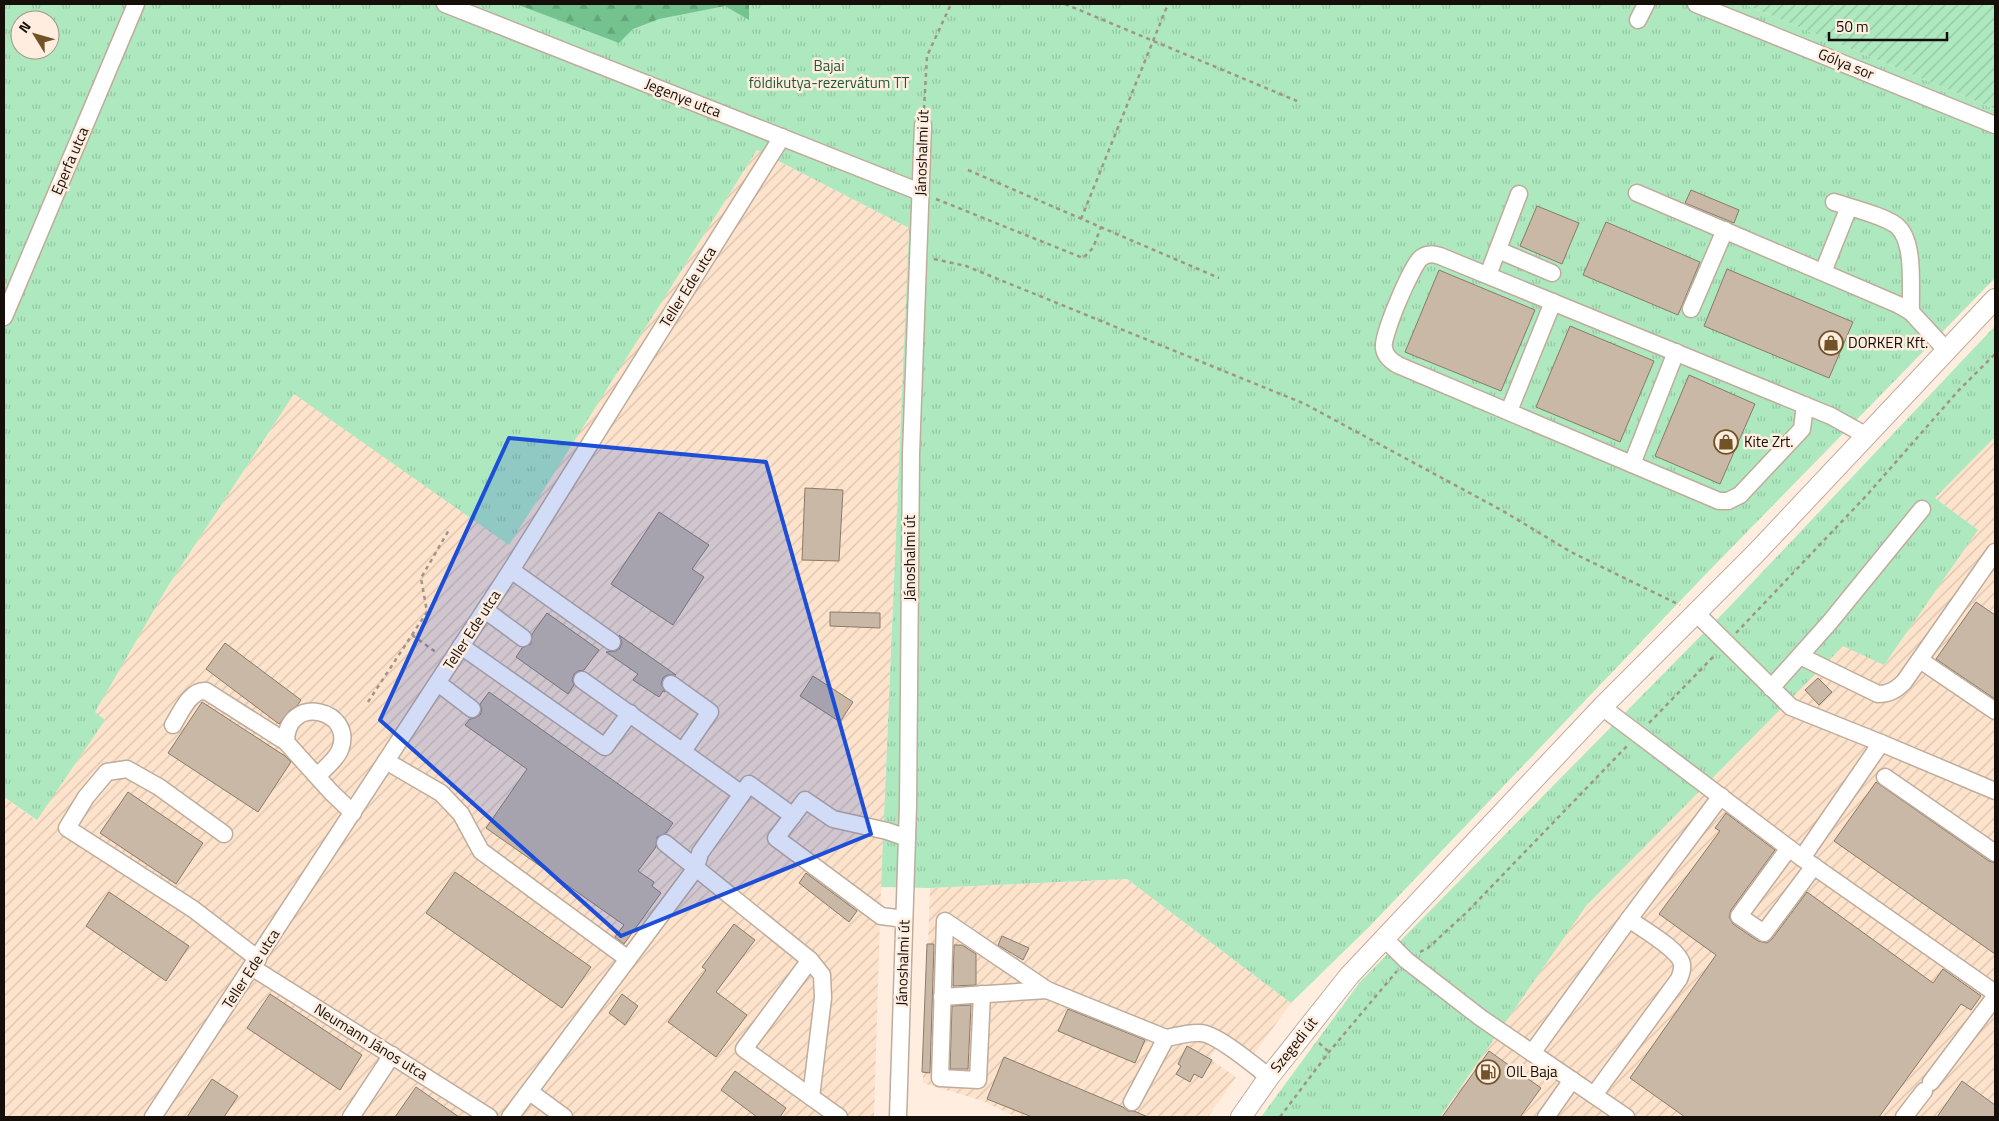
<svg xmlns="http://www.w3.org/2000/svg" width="1999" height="1121" viewBox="0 0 1999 1121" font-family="'Titillium Web',sans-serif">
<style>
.industrial{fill:url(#industrial-furrows)}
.grass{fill:url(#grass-tufts);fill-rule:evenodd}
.forest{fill:url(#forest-firs)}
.garden{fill:url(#garden-furrows)}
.building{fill:#c9b8a5;stroke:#8a7a69}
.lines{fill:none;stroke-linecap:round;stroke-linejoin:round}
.minor-casing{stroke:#bfac9b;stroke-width:19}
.major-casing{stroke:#bfac9b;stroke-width:22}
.path{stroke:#a19489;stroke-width:2.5;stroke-dasharray:4 4;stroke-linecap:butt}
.minor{stroke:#fff;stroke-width:16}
.major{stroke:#fff;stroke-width:20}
.marked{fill:#1d4ed8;fill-opacity:0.2;stroke:#1d4ed8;stroke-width:4;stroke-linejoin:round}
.labels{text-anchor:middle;stroke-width:5;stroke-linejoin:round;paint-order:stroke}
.street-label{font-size:15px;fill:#160f09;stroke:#ffeee0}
.park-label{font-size:15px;fill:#215a37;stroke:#ffeee0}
.poi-label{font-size:15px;fill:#160f09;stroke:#ffeee0;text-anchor:start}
</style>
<defs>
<pattern id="industrial-furrows" width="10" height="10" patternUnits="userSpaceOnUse" patternTransform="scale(1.25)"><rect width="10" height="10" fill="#fee3cc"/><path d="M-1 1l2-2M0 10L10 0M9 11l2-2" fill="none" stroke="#d9c2ae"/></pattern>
<pattern id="grass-tufts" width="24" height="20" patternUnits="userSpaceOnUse" patternTransform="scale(1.25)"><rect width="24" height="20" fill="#ade8bf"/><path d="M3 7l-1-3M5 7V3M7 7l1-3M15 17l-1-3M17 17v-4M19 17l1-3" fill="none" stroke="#94c6a3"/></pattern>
<pattern id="forest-firs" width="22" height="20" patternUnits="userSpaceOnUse" patternTransform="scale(1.25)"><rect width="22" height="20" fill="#74c38f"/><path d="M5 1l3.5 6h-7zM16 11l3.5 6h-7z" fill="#64a67a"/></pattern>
<pattern id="garden-furrows" width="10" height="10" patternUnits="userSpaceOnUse" patternTransform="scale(1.25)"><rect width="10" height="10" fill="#ade8bf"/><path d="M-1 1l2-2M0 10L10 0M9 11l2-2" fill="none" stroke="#94c6a3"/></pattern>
</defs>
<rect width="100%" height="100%" fill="#ffeee0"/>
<g class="industrial">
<path d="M757 150 909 228 881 887 874 1117H4V797L36 820 105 720 94 712 168 586 294 394 509 544Z"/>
<path d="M1995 437V1117H1440L1586 906 1843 645 1884 665 1978 530 1935 498Z"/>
<path d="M1127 879 1291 1003 1254 1054 1224 1035 1210 1059 1236 1077 1208 1117H1016L983 1101 923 1083 930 888Z"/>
</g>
<g class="grass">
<path d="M4 4H1744L1995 109V278L1704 576 1369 927 1291 1003 1127 879 930 888 881 887 909 228 757 150 509 545 294 394 168 586 95 712 105 720 37 820 4 797ZM20 20H50V50H20Z"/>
<path d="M1995 326V437L1935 498 1978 530 1884 665 1843 646 1586 906 1440 1117H1261L1360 982 1733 603Z"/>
</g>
<path class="forest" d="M516 4H749V20L725 6 659 19 633 29 619 43Z"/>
<path class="garden" d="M1744 4H1995V109Z"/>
<g class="building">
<path d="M1691 190 1739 210 1734 223 1685 203Z"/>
<path d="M1537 206 1579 223 1562 264 1520 246Z"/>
<path d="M1606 222 1700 262 1678 315 1583 275Z"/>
<path d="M1727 269 1853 322 1829 378 1704 326Z"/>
<path d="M1439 270 1535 310 1501 391 1405 352Z"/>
<path d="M1570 326 1654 361 1620 442 1536 407Z"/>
<path d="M1689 375 1755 404 1720 484 1655 456Z"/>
<path d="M805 488 843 490 839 561 802 560Z"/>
<path d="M659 512 709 545 692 569 704 577 673 625 611 584Z"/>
<path d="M1976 602 1995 615V699L1936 659Z"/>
<path d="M830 612 880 613V628L830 626Z"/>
<path d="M547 613 599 650 584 670 578 671 574 674 572 680 574 685 568 694 516 657 522 648 531 644 532 634Z"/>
<path d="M619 635 676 675H667L663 678 661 684 665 692 663 691 659 697 633 680 638 674 606 652 616 651 620 648 622 642Z"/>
<path d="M225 643 301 700 297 706 289 711 279 724 206 669Z"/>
<path d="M813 676 853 702 840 722 800 696Z"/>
<path d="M1818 678 1832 692 1819 705 1805 690Z"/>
<path d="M489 692 673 823 666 833 657 837 656 847 638 871 654 882 652 886 661 893 624 944 615 937 624 925 486 828 527 769 465 725 470 719 475 718 480 715 482 710 480 704Z"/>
<path d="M202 702 285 756 291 762 258 812 168 753Z"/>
<path d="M1876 782 1989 861 1995 863V954L1834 841Z"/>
<path d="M128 792 203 843 176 884 100 833Z"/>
<path d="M1726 813 1775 850 1731 910 1729 917 1733 924 1758 941 1767 943 1772 939 1807 892 1933 983 1943 969 1981 996 1971 1010 1961 1004 1879 1117H1685L1630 1078 1716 955 1659 914 1720 831 1715 828Z"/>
<path d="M455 872 591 967 562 1008 426 913Z"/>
<path d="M806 873 857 911 849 922 799 883Z"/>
<path d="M109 892 189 946 166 981 86 926Z"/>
<path d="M734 924 755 940 716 992 747 1015 716 1057 668 1022 706 970 702 967Z"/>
<path d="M1002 936 1029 948 1023 960 998 945Z"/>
<path d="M927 944H934L930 1073 922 1072Z"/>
<path d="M954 945H962L976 954V985L953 986Z"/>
<path d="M270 994 362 1055 340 1090 247 1028Z"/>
<path d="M622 994 638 1006 625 1025 609 1013Z"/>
<path d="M971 1005 968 1069H950L952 1006Z"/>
<path d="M1068 1009 1145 1040 1135 1063 1058 1031Z"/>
<path d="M1187 1046 1212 1060 1202 1078 1194 1074 1190 1082 1176 1074 1181 1066 1178 1064Z"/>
<path d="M1489 1051 1541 1088 1520 1117H1442Z"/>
<path d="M1004 1057 1123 1107 1128 1111H1134L1148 1117H1032L987 1099Z"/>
<path d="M735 1071 786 1108 780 1117H757L721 1090Z"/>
<path d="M212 1079 238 1096 224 1117H187Z"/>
<path d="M1962 1081 1995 1105V1117H1937Z"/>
<path d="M416 1087 459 1117H395Z"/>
</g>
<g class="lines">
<g class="minor-casing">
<g id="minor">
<path d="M445 4 920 192"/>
<path d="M1696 4 1995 125"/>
<path d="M1638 20 1646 4"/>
<path d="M1637 193 1899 305 1911 312 1947 351"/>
<path d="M1834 202C1848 207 1890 217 1899 228 1915 245 1910 289 1911 312"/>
<path d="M1498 250 1552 273"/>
<path d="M1823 272 1849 207"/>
<path d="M1488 275 1519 194"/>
<path d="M1691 309 1725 230"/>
<path d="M4 317 136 4"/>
<path d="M1805 405 1802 429 1740 495 1728 501H1719L1398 365C1391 361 1385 356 1384 348 1381 337 1412 265 1421 258 1427 253 1433 254 1440 256L1831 416 1867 436"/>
<path d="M1509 411 1553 302"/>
<path d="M1632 464 1676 352"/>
<path d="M511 570 612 642"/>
<path d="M485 610 523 638"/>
<path d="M1695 612 1791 707 1881 743 1995 791"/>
<path d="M461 646 605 747 630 713"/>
<path d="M1800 656 1878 694C1889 694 1896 690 1904 682L1995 552"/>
<path d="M1920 660 1995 711"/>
<path d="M438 683 472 709"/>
<path d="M671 684 710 712 683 751"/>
<path d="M1771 688 1830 622 1922 509"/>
<path d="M1602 707 1802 858 1995 993"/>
<path d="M173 725C180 714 190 689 206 691L286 742 331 792 353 813"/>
<path d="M286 742C286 693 356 709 340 750 336 760 324 769 317 776"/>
<path d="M386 761 441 793 461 814 481 851 628 959"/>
<path d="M1885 777 1995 853"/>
<path d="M742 794 749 784 793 816"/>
<path d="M224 834 159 787 127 769 107 772 86 797 67 828 193 909 258 959"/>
<path d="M665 843 810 960 744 1049 839 1117"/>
<path d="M1789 848 1739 916 1764 933 1814 866"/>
<path d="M1802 858 1881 743"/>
<path d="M904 919 881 916 776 838 805 800 833 819 887 831 907 838"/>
<path d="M1384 938 1406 960 1481 1018 1626 1117"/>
<path d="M810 960 822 975 823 998 811 1097"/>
<path d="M253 968 489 1117"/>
<path d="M982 994 978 1080 940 1078 945 921 1047 990"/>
<path d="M942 997 1047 990 1166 1038"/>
<path d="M1532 1053 1629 919 1721 796"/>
<path d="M1931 1082 1995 997"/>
<path d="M530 1092 564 1117"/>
<path d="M1594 1095 1679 979C1681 974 1683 970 1682 964 1679 949 1642 929 1629 919"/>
<path d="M1132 1102 1166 1038C1177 1036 1189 1032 1200 1033 1216 1033 1255 1066 1269 1077"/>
<path d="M153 1117 511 570 782 137"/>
<path d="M351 1117 392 1055"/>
<path d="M510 1117 696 868 700 853 742 794 582 680"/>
<path d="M898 1117 908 806 911 454 923 125"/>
<path d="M1546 1117 1572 1080"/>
<path d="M1904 1117 1924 1091"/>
</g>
</g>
<g class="major-casing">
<path id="major" d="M1241 1117 1269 1077 1349 976 1602 707 1756 553 1995 299"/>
</g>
<g class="path">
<path d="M1065 4 1297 101"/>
<path d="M924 109 927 56 951 4"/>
<path d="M968 170 1219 278"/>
<path d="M936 199 1083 258 1093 248 1101 227"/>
<path d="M1081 219 1168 4"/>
<path d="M934 259 966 266 1305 404 1503 511 1571 552 1680 605"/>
<path d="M1736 633 1867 495 1959 390 1995 354"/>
<path d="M412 635 437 653"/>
<path d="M368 702 427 612 421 578 450 528"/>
<path d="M1649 723 1715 655"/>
<path d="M1420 952 1428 948 1466 913 1628 745"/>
<path d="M1319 1043 1329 1052"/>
<path d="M1280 1117 1329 1052 1397 971"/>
</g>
<use href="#minor" class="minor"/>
<use href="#major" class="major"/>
</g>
<path class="marked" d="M509 438 766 462 871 834 621 936 380 720Z"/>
<defs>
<g id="shop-ring" transform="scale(1.25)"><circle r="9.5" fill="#ffeee0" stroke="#725328" stroke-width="1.5"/><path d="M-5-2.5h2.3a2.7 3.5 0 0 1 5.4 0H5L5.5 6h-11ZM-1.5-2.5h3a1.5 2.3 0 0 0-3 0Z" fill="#725328"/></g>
<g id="fuel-ring" transform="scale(1.25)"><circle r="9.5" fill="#ffeee0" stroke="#725328" stroke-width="1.5"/><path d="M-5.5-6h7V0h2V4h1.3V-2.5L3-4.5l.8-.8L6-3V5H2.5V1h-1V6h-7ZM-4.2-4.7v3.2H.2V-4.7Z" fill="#725328"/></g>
</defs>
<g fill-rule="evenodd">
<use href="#shop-ring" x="1831" y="343"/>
<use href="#shop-ring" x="1726" y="442"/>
<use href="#fuel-ring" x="1488" y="1072"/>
</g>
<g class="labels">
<g class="street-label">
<text transform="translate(1846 64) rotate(22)" y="5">Gólya sor</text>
<text transform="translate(683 98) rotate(22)" y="5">Jegenye utca</text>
<text transform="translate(922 153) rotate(-88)" y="5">Jánoshalmi út</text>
<text transform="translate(70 161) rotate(-67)" y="5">Eperfa utca</text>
<text transform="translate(688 287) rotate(-58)" y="5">Teller Ede utca</text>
<text transform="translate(910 558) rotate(-90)" y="5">Jánoshalmi út</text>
<text transform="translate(472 630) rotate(-57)" y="5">Teller Ede utca</text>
<text transform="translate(903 963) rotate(-88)" y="5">Jánoshalmi út</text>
<text transform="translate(251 969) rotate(-57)" y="5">Teller Ede utca</text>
<text transform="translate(371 1042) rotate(32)" y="5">Neumann János utca</text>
<text transform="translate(1294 1045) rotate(-52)" y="5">Szegedi út</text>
</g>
<g class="park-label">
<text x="829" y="71">Bajai<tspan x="829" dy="17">földikutya-rezervátum TT</tspan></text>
</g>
<g class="poi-label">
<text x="1848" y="348">DORKER Kft.</text>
<text x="1744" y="447">Kite Zrt.</text>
<text x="1506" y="1077">OIL Baja</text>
</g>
</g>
<rect width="1999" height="1121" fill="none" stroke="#160f09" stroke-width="10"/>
<g transform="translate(35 35) rotate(307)"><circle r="24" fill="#ffeee0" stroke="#a2958a"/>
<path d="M0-4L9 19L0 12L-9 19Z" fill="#725328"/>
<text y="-8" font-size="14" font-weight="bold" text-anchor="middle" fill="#160f09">N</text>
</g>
<path d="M1829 32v8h118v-8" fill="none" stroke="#160f09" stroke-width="2.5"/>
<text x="1836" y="32" font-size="15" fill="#160f09" stroke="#ffeee0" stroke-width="4" paint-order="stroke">50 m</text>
</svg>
